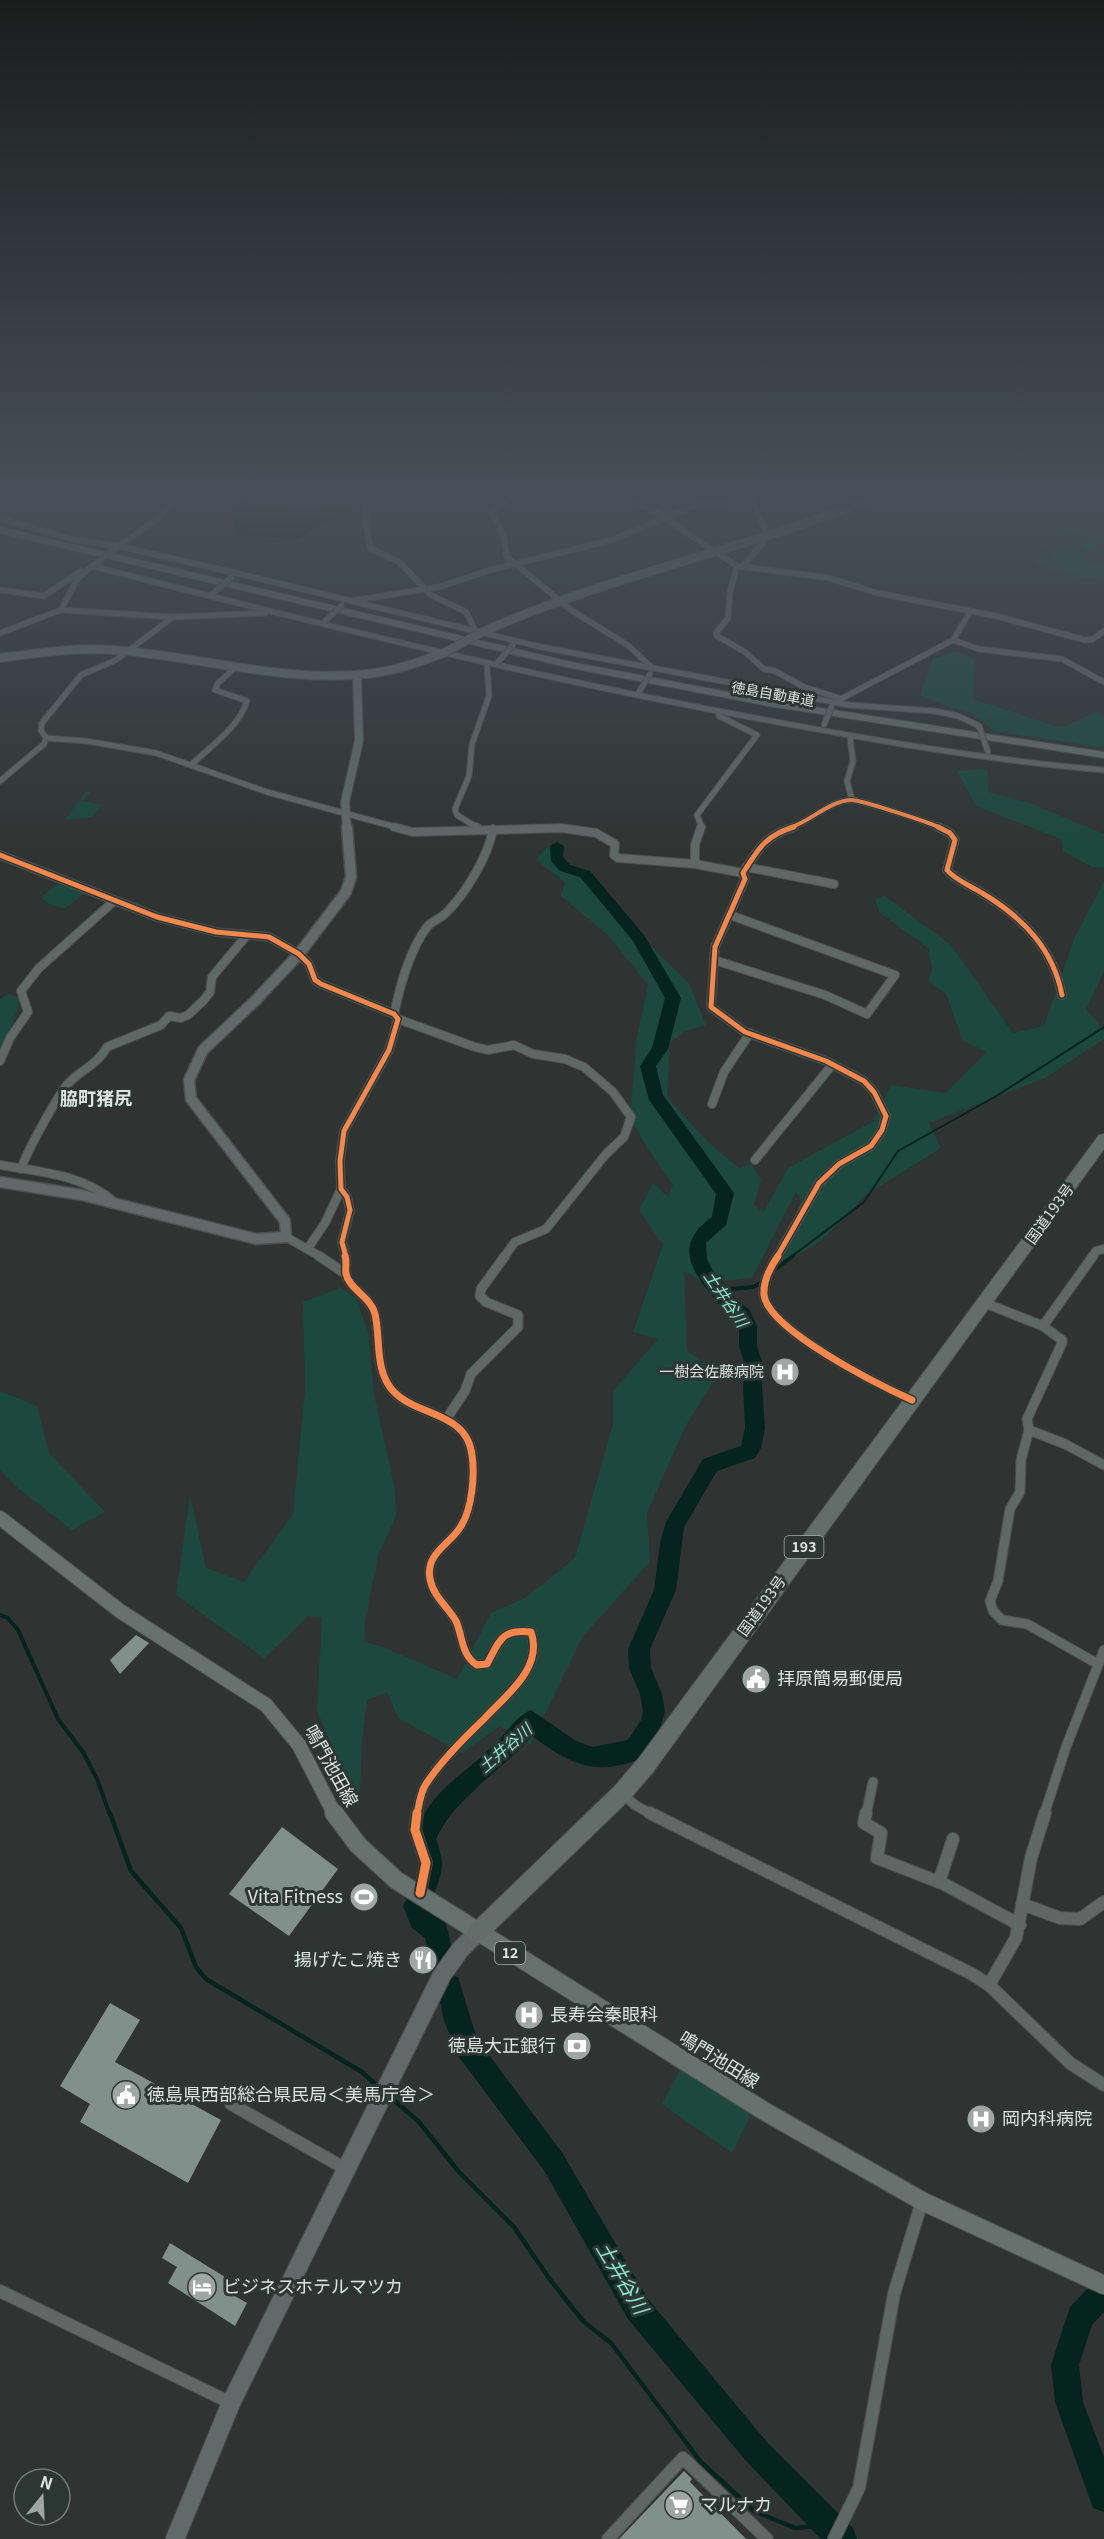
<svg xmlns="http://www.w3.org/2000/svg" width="1104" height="2539" viewBox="0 0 1104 2539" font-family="Georgia,'Noto Sans JP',serif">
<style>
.green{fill:#1c483d}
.water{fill:#05241d}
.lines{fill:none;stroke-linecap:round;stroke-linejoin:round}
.stream-far2{stroke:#05241d;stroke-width:2}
.stream-far1{stroke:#05241d;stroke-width:4}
.stream{stroke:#05241d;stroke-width:4.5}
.river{fill:#05241d;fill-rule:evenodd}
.building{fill:#82908c}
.street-far3-casing{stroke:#4c4f4e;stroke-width:7}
.street-far2-casing{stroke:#4c4f4e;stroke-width:10}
.street-far1-casing{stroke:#4c4f4e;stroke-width:11}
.street-casing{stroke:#4c4f4e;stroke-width:14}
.secondary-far2-casing{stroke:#4c4f4e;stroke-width:10}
.secondary-far1-casing{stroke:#4c4f4e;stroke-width:13}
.secondary-casing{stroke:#4c4f4e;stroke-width:20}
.primary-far1-casing{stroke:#4c4f4e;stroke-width:16}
.primary-casing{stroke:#4c4f4e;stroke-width:20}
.highway-casing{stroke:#4c4f4e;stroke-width:2}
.street-far3{stroke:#606866;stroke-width:5}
.street-far2{stroke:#606866;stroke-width:8}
.street-far1{stroke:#606866;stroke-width:9}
.street{stroke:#606866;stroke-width:12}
.secondary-far2{stroke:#616a68;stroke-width:8}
.secondary-far1{stroke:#616a68;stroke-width:10}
.secondary{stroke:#616a68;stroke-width:18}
.primary-far1{stroke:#67716e;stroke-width:14}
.primary{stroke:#67716e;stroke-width:18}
.highway{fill:#636e6a;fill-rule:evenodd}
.street-bridge-casing{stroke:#4c4f4e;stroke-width:7;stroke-linecap:butt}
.secondary-bridge-casing{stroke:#4c4f4e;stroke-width:10;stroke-linecap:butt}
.street-bridge{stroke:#606866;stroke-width:5}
.secondary-bridge{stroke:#616a68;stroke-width:8}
.cycleway-far3-casing{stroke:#2c3733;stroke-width:6}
.cycleway-far2-casing{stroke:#2c3733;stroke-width:8}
.cycleway-far1-casing{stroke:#2c3733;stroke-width:10}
.cycleway-casing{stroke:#2c3733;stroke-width:13}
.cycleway-far3{stroke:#f5874c;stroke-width:4}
.cycleway-far2{stroke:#f5874c;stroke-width:5}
.cycleway-far1{stroke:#f5874c;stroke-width:7}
.cycleway{stroke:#f5874c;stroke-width:9}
.labels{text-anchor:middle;stroke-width:6;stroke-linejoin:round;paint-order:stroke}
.far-street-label{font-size:14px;fill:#dce3e1;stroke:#2c3733}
.shield{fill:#2c3733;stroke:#a7afad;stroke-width:1.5}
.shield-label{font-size:14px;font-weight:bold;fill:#dce3e1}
.street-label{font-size:15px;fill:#dce3e1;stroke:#2c3733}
.poi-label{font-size:15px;fill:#dce3e1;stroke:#2c3733;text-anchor:end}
.water-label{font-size:16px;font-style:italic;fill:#89e9cf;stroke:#2c3733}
.quarter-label{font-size:18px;font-weight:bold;fill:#dce3e1;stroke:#2c3733}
.near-poi-label{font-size:18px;fill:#dce3e1;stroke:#2c3733;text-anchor:start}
.near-street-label{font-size:18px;fill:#dce3e1;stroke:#2c3733}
.near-water-label{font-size:20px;font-style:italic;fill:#89e9cf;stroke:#2c3733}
</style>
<rect width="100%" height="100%" fill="#2f3432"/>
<g class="green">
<path d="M1056 524 1090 533 1099 539 1098 546 1104 552 1083 550 1081 545 1090 538 1080 533 1055 536 1059 528 1053 526Z"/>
<path d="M1045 539 1079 547 1077 552 1082 553 1087 562 1104 564V579L1076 577 1034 563 1036 558 1048 560 1053 557 1055 551H1067L1068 547 1048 541 1038 549Z"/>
<path d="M955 651 974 658 973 699 1061 728 1098 711 1104 717V748L994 731 970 712 951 708 920 695 933 659Z"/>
<path d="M987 769 989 792 1030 803 1104 834V868L1092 867 1063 851 1061 839 976 806 957 771Z"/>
<path d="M85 792H90L83 801 102 805 92 817 65 820Z"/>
<path d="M548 846 689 983 706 1025 685 1031 670 1043 667 1097 709 1143 739 1168 751 1164 761 1179 754 1205 763 1213 788 1168 874 1121 891 1085 946 1093 987 1052 963 1041 946 994 929 981 932 969 929 949 879 912 875 899 885 896 951 945 1013 1033 1044 1026 1074 939 1104 881V972L1086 1009 1104 1030V1039L1045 1078 929 1123 941 1148 866 1195 822 1240 781 1265 802 1200 796 1192 752 1278 704 1283 684 1271 687 1350 718 1375 685 1427 647 1513 650 1562 583 1636 530 1745 500 1726 462 1753 398 1718 387 1692 367 1700 362 1743 359 1809 317 1711 322 1617 309 1616 264 1658 176 1595 190 1495 206 1568 244 1582 293 1514 305 1390 303 1302 341 1288 356 1298 368 1332 374 1394 395 1490 396 1516 378 1556 365 1621 364 1642 383 1647 457 1679 491 1613 525 1598 575 1558 613 1424V1391L658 1339 633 1332 663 1245 639 1210 653 1183 668 1197 673 1185 649 1151 630 1117 637 1037 648 985 608 935 561 896 565 882 536 860Z"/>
<path d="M61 882 86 893 64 909 47 903 41 897Z"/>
<path d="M8 994 21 998 6 1043 0 1052V999Z"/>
<path d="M0 1391 37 1406 49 1453 105 1512 72 1530 18 1488 0 1470Z"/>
<path d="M682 2066 753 2110 732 2153 662 2104Z"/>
</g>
<path class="water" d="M238 502 273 504 286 508 314 509 336 503 353 507 349 515 321 525 298 539 236 535 230 507Z"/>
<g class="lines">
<path class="stream-far2" d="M791 1257 864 1202 898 1151 998 1095 1104 1027"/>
<g class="stream-far1">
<path d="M774 1270 793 1256"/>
<path d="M719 1290 753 1287 763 1282"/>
<path d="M0 1615 8 1618 18 1630 58 1719 83 1752 97 1779 110 1815"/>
</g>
<g class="stream">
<path d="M110 1813 131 1871 181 1928 196 1967 206 1979 362 2072 374 2083"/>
<path d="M395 2101 419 2122 459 2172 514 2227 551 2281 584 2322 611 2343 700 2461 754 2511 795 2528 830 2525"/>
</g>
<g class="river">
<path d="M557 842 564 846 563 857 570 865 590 871 644 935 681 998 668 1049 656 1066 663 1095 734 1193 726 1225 706 1243 707 1259 712 1269 738 1302 749 1309 757 1326V1346L764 1368 762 1386 765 1428 761 1448 755 1458 717 1471 684 1527 676 1590 650 1649 651 1668 662 1694 665 1712 658 1733 643 1758C595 1777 571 1765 532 1736 501 1772 456 1796 436 1839 444 1860 444 1870 435 1891L430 1894 432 1900 429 1908 445 1922 448 1931 453 1955 450 1964 441 1967 432 1964 425 1938 412 1928 403 1906 411 1891 418 1889 415 1883 420 1859 412 1839C434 1786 456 1782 494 1745 506 1734 516 1716 531 1710L576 1741 593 1747 628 1740 641 1720 643 1712 640 1694 629 1668 628 1649 654 1590 660 1543 666 1522 703 1459 741 1446 745 1428 743 1386 746 1368 739 1346V1326C735 1318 729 1316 723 1309 697 1277 668 1248 712 1217L716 1194 649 1100 640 1066 652 1048 665 998 633 941 580 877 560 871 551 861 550 846Z"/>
<path d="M449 1974 458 1977 477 2039 563 2154 648 2299 766 2441 853 2528 857 2539H821L746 2461 628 2319 545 2172 459 2057 444 2021 437 1986 440 1977Z"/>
<path d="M1096 2286 1104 2289V2312L1092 2325 1079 2365 1083 2402 1104 2457V2512L1093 2508 1055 2402 1051 2365 1070 2307 1086 2290Z"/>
</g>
</g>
<g class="building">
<path d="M136 1635 149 1643 120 1674 110 1660Z"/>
<path d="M282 1827 338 1869 289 1936 229 1894Z"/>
<path d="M110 2003 140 2020 115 2062 221 2120 188 2183 80 2122 90 2104 60 2086Z"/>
<path d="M170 2243 233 2282 228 2292 247 2303 235 2326 168 2283 177 2267 162 2258Z"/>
<path d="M684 2471 692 2479 690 2482 746 2539H619Z"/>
</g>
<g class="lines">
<g class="street-far3-casing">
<g id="street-far3">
<path d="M363 498 370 548 399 562 431 595 466 612 476 632"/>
<path d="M510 498 492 512 504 537 507 557 571 610 629 646 652 668"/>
<path d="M623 498 670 518"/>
<path d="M750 498 769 536"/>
<path d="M0 518 70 539 118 546 236 573 541 647 849 705 934 711 958 716 979 726"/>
<path d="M666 519 737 566 829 578 877 593 996 616 1085 640 1093 639 1104 631"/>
<path d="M116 548 160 517 174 498"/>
<path d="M92 566C310 622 528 676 750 717 867 739 985 760 1104 770"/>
<path d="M737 566 730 592 728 618 716 633 717 636 745 652 764 669 775 671 804 687 839 698"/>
<path d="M742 567 764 542 762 538"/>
<path d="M0 590 44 596 81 571"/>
<path d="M350 601 439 587 490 570 612 540 696 505 753 498"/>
<path d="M61 610 173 617 265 613"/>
<path d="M0 633 61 610 78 578 95 564"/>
<path d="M953 640 979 649 1062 659 1104 682"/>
<path d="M835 702 953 640 970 612"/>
<path d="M850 736 853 761 847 781 852 800"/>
<path d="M46 738 86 741 156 753 267 792 399 828"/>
<path d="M46 738 41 730 42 723 81 675 116 660 173 617"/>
<path d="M192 764C211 746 239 727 247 701L215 690 218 683 236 667"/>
<path d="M0 781 44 744 46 738"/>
<path d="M478 828 457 815 455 809 469 776 472 744 489 696 487 664"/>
<path d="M550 828H563"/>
<path d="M702 828 697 815 757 735 719 716 718 711"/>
<path d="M789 828C810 822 830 800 852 800 861 800 931 823 941 828"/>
</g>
</g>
<g class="street-far2-casing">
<g id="street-far2">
<path d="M394 827 413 832 561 828 596 833 615 844 614 855 618 858 695 864 743 873"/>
<path d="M476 827 479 829"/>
<path d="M938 827 950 833 955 840 947 870C955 880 971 886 982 893 1022 917 1053 948 1062 995"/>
<path d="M0 855 157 917 216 932 269 937 299 954 309 964 315 980 321 984 394 1014 398 1019 389 1050 344 1131 340 1161 341 1189 347 1197 350 1210 342 1242 346 1257"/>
<path d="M695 864V845L701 827"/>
<path d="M746 867 834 884"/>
<path d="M714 960 825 995 867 1014 895 975 730 915"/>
<path d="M394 1014C400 986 409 951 427 927 432 921 440 919 446 913 466 893 488 857 493 829"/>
<path d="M398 1019 475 1047 488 1050 514 1045 533 1054 565 1059 584 1067 613 1092 631 1117 624 1137 606 1154 546 1229 515 1242 504 1257"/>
<path d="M0 1061 10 1038 28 1012 21 991 39 968 113 902"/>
<path d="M712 1104 724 1072 750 1033"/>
<path d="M755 1160 832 1065"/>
<path d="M0 1165C39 1172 83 1174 114 1202"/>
<path d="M21 1169C27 1151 55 1101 66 1086 78 1071 98 1065 107 1047L161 1025 169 1016 181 1018 188 1015 204 1000 210 992 212 977 247 935"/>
<path d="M286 1237 321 1257"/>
<path d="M308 1248 325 1223 341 1189"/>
<path d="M777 1257 819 1183 839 1164 871 1146 882 1130 886 1116 874 1092 864 1081 826 1061 745 1032 711 1007 715 947 745 879 743 873C758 849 766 835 794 827"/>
<path d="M1092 1257 1096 1251 1104 1249"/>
</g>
</g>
<g class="street-far1-casing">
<g id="street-far1">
<path d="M319 1256 346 1274"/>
<path d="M345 1256C347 1262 345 1268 346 1274 349 1289 371 1297 375 1314 381 1340 374 1371 394 1392 419 1417 467 1412 472 1455 475 1475 472 1509 461 1526 450 1545 425 1553 430 1579 433 1596 448 1607 456 1621 463 1637 461 1655 477 1665L487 1664C500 1640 501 1629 531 1632 544 1668 505 1696 484 1719 464 1738 441 1761 426 1784 420 1793 419 1805 417 1815"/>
<path d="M778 1256C771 1266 763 1281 764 1295 768 1330 881 1386 912 1400"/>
<path d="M985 1303 1043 1326 1093 1256"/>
<path d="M447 1418 465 1391 471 1374 518 1327V1315L486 1302 480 1296 481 1289 505 1256"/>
<path d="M1029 1430 1027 1419 1062 1343V1340L1043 1326"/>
<path d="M1098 1664 1027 1624 1002 1620 993 1611 990 1601 998 1581 1010 1509 1020 1492 1021 1460 1029 1430 1065 1444 1104 1465"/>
<path d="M623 1794 635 1805 653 1815"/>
<path d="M866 1815 873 1782"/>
<path d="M1044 1815 1066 1747 1104 1650"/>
</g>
</g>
<g class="street-casing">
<g id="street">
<path d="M417 1813 415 1830 426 1863 420 1893"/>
<path d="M650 1813 972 1974 989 1985 1070 2063 1104 2085"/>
<path d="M866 1813 864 1823 881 1833 877 1858 944 1884 1020 1925"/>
<path d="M939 1882 953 1839"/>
<path d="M1022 1904 1060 1918 1080 1919 1104 1902"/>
<path d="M989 1985 1016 1938 1031 1858 1045 1813"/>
<path d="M231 2104 346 2169"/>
<path d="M0 2291 231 2403"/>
<path d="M608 2539 683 2458 767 2539"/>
<path d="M834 2539 859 2488 894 2294 922 2201"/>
</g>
</g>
<g class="secondary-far2-casing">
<g id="secondary-far2">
<path d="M478 634C606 576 744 550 874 498"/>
<path d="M0 658C38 653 76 647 114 650 198 656 282 683 367 674 395 671 420 662 446 652"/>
<path d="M347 828 345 802 359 741 357 675"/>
</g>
</g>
<g class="secondary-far1-casing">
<path id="secondary-far1" d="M0 1182 82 1195 256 1239 286 1237 285 1221 191 1099 189 1080 203 1050 255 1001 299 954 346 892 351 877 347 827"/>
</g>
<g class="secondary-casing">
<path id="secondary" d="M175 2539 231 2403 442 1975 460 1950 477 1933"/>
</g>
<g class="primary-far1-casing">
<path id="primary-far1" d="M0 1518 120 1611 266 1705 299 1745 335 1815"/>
</g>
<g class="primary-casing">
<path id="primary" d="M334 1813 358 1845 396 1880 764 2111 922 2201 1104 2285"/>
</g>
<g class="highway-casing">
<g id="highway">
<path d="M0 527 571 662 769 700 1104 752V758L769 706 571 668 0 533Z"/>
<path d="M1104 1134V1149L653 1772 629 1800 484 1940 477 1943 470 1940 467 1933 470 1926 615 1786 639 1758 1099 1135Z"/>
</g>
</g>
<use href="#street-far3" class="street-far3"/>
<use href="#street-far2" class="street-far2"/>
<use href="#street-far1" class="street-far1"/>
<use href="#street" class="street"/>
<use href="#secondary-far2" class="secondary-far2"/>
<use href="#secondary-far1" class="secondary-far1"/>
<use href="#secondary" class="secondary"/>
<use href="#primary-far1" class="primary-far1"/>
<use href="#primary" class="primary"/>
<use href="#highway" class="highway"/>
<g class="street-bridge-casing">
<g id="street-bridge">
<path d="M95 564 115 549"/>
<path d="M211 595 232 577"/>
<path d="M325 621 342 605"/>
<path d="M497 663 513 645"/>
<path d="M639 692 650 674"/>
<path d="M824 725 832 706"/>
<path d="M979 726 988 752"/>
</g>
</g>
<g class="secondary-bridge-casing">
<path id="secondary-bridge" d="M446 652 478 634"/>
</g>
<use href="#street-bridge" class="street-bridge"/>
<use href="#secondary-bridge" class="secondary-bridge"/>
<g class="cycleway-far3-casing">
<path id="cycleway-far3" d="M789 828C810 822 830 800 852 800 861 800 931 823 941 828"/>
</g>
<g class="cycleway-far2-casing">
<g id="cycleway-far2">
<path d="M938 827 950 833 955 840 947 870C955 880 971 886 982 893 1022 917 1053 948 1062 995"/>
<path d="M0 855 157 917 216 932 269 937 299 954 309 964 315 980 321 984 394 1014 398 1019 389 1050 344 1131 340 1161 341 1189 347 1197 350 1210 342 1242 346 1257"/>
<path d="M777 1257 819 1183 839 1164 871 1146 882 1130 886 1116 874 1092 864 1081 826 1061 745 1032 711 1007 715 947 745 879 743 873C758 849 766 835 794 827"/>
</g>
</g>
<g class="cycleway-far1-casing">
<g id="cycleway-far1">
<path d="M345 1256C347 1262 345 1268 346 1274 349 1289 371 1297 375 1314 381 1340 374 1371 394 1392 419 1417 467 1412 472 1455 475 1475 472 1509 461 1526 450 1545 425 1553 430 1579 433 1596 448 1607 456 1621 463 1637 461 1655 477 1665L487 1664C500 1640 501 1629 531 1632 544 1668 505 1696 484 1719 464 1738 441 1761 426 1784 420 1793 419 1805 417 1815"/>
<path d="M778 1256C771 1266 763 1281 764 1295 768 1330 881 1386 912 1400"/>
</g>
</g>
<g class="cycleway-casing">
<path id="cycleway" d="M417 1813 415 1830 426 1863 420 1893"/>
</g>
<use href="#cycleway-far3" class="cycleway-far3"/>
<use href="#cycleway-far2" class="cycleway-far2"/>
<use href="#cycleway-far1" class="cycleway-far1"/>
<use href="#cycleway" class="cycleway"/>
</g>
<linearGradient id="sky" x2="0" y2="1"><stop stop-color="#1a1d1c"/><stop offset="0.58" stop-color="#47505a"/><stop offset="1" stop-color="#47505a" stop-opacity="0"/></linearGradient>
<rect width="1104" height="853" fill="url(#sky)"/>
<defs>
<g id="hospital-disc" transform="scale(1.5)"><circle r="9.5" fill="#9fa6a4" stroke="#2c3733"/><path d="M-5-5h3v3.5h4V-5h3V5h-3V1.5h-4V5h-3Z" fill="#fff"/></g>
<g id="civic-disc" transform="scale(1.5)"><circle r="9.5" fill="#9fa6a4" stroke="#2c3733"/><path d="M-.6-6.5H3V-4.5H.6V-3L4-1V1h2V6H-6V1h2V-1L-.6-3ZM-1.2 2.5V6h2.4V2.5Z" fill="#fff"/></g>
<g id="stadium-disc" transform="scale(1.5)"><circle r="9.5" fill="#9fa6a4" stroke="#2c3733"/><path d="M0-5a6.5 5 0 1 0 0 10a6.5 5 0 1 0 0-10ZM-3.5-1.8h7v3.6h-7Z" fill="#fff"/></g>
<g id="restaurant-disc" transform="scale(1.5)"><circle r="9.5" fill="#9fa6a4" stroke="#2c3733"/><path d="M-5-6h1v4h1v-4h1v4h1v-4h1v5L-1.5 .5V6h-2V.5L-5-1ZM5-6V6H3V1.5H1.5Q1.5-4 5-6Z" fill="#fff"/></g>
<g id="bank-disc" transform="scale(1.5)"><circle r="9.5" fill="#9fa6a4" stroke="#2c3733"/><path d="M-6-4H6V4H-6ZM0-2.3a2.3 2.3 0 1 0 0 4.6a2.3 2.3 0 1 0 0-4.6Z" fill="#fff"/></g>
<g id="hotel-disc" transform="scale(1.5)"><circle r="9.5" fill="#9fa6a4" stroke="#2c3733"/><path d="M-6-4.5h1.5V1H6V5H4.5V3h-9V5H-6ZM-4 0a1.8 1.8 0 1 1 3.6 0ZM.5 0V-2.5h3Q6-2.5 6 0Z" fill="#fff"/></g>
<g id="supermarket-disc" transform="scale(1.5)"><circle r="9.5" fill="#9fa6a4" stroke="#2c3733"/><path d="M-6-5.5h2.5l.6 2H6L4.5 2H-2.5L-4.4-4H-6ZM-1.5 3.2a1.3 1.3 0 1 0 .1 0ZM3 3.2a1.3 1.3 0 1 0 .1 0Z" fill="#fff"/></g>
</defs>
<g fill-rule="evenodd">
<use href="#hospital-disc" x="785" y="1372"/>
<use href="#civic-disc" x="756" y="1679"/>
<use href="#stadium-disc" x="364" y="1897"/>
<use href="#restaurant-disc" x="423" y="1960"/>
<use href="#hospital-disc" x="529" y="2015"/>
<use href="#bank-disc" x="577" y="2046"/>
<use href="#civic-disc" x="126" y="2095"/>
<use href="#hospital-disc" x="981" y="2119"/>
<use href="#hotel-disc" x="202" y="2287"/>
<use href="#supermarket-disc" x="679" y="2505"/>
</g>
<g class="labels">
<g class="far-street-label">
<text transform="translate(773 694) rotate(10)" y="5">徳島自動車道</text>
</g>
<g class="shield">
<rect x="784.5" y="1536" width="39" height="22" rx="4.5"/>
<rect x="495" y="1942" width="30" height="22" rx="4.5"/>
</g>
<g class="shield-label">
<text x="804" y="1552">193</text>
<text x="510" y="1958">12</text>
</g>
<g class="street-label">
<text transform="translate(1050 1214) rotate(-54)" y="5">国道193号</text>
<text transform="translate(762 1606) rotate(-54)" y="5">国道193号</text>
</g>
<g class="poi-label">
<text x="764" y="1377">一樹会佐藤病院</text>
</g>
<g class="water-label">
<text transform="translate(726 1299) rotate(56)" y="6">土井谷川</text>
<text transform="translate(505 1748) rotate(-41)" y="6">土井谷川</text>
</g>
<g class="quarter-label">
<text x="96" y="1105">脇町猪尻</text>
</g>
<g class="near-poi-label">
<text x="777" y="1685">拝原簡易郵便局</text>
<text x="343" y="1903" text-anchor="end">Vita Fitness</text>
<text x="402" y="1966" text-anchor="end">揚げたこ焼き</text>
<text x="550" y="2021">長寿会秦眼科</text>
<text x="556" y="2052" text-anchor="end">徳島大正銀行</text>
<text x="147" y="2101">徳島県西部総合県民局＜美馬庁舎＞</text>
<text x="1002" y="2125">岡内科病院</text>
<text x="223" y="2293">ビジネスホテルマツカ</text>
<text x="700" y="2511">マルナカ</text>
</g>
<g class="near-street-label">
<text transform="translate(331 1766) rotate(61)" y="6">鳴門池田線</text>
<text transform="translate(719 2060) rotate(32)" y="6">鳴門池田線</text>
</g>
<g class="near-water-label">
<text transform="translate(622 2278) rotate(59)" y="7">土井谷川</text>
</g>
</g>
<g transform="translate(42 2497) rotate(18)"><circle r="28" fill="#2c3733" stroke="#727c79" stroke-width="1.5"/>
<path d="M0-4.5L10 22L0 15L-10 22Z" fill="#9fa6a4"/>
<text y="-9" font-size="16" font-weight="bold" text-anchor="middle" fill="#dce3e1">N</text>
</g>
</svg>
